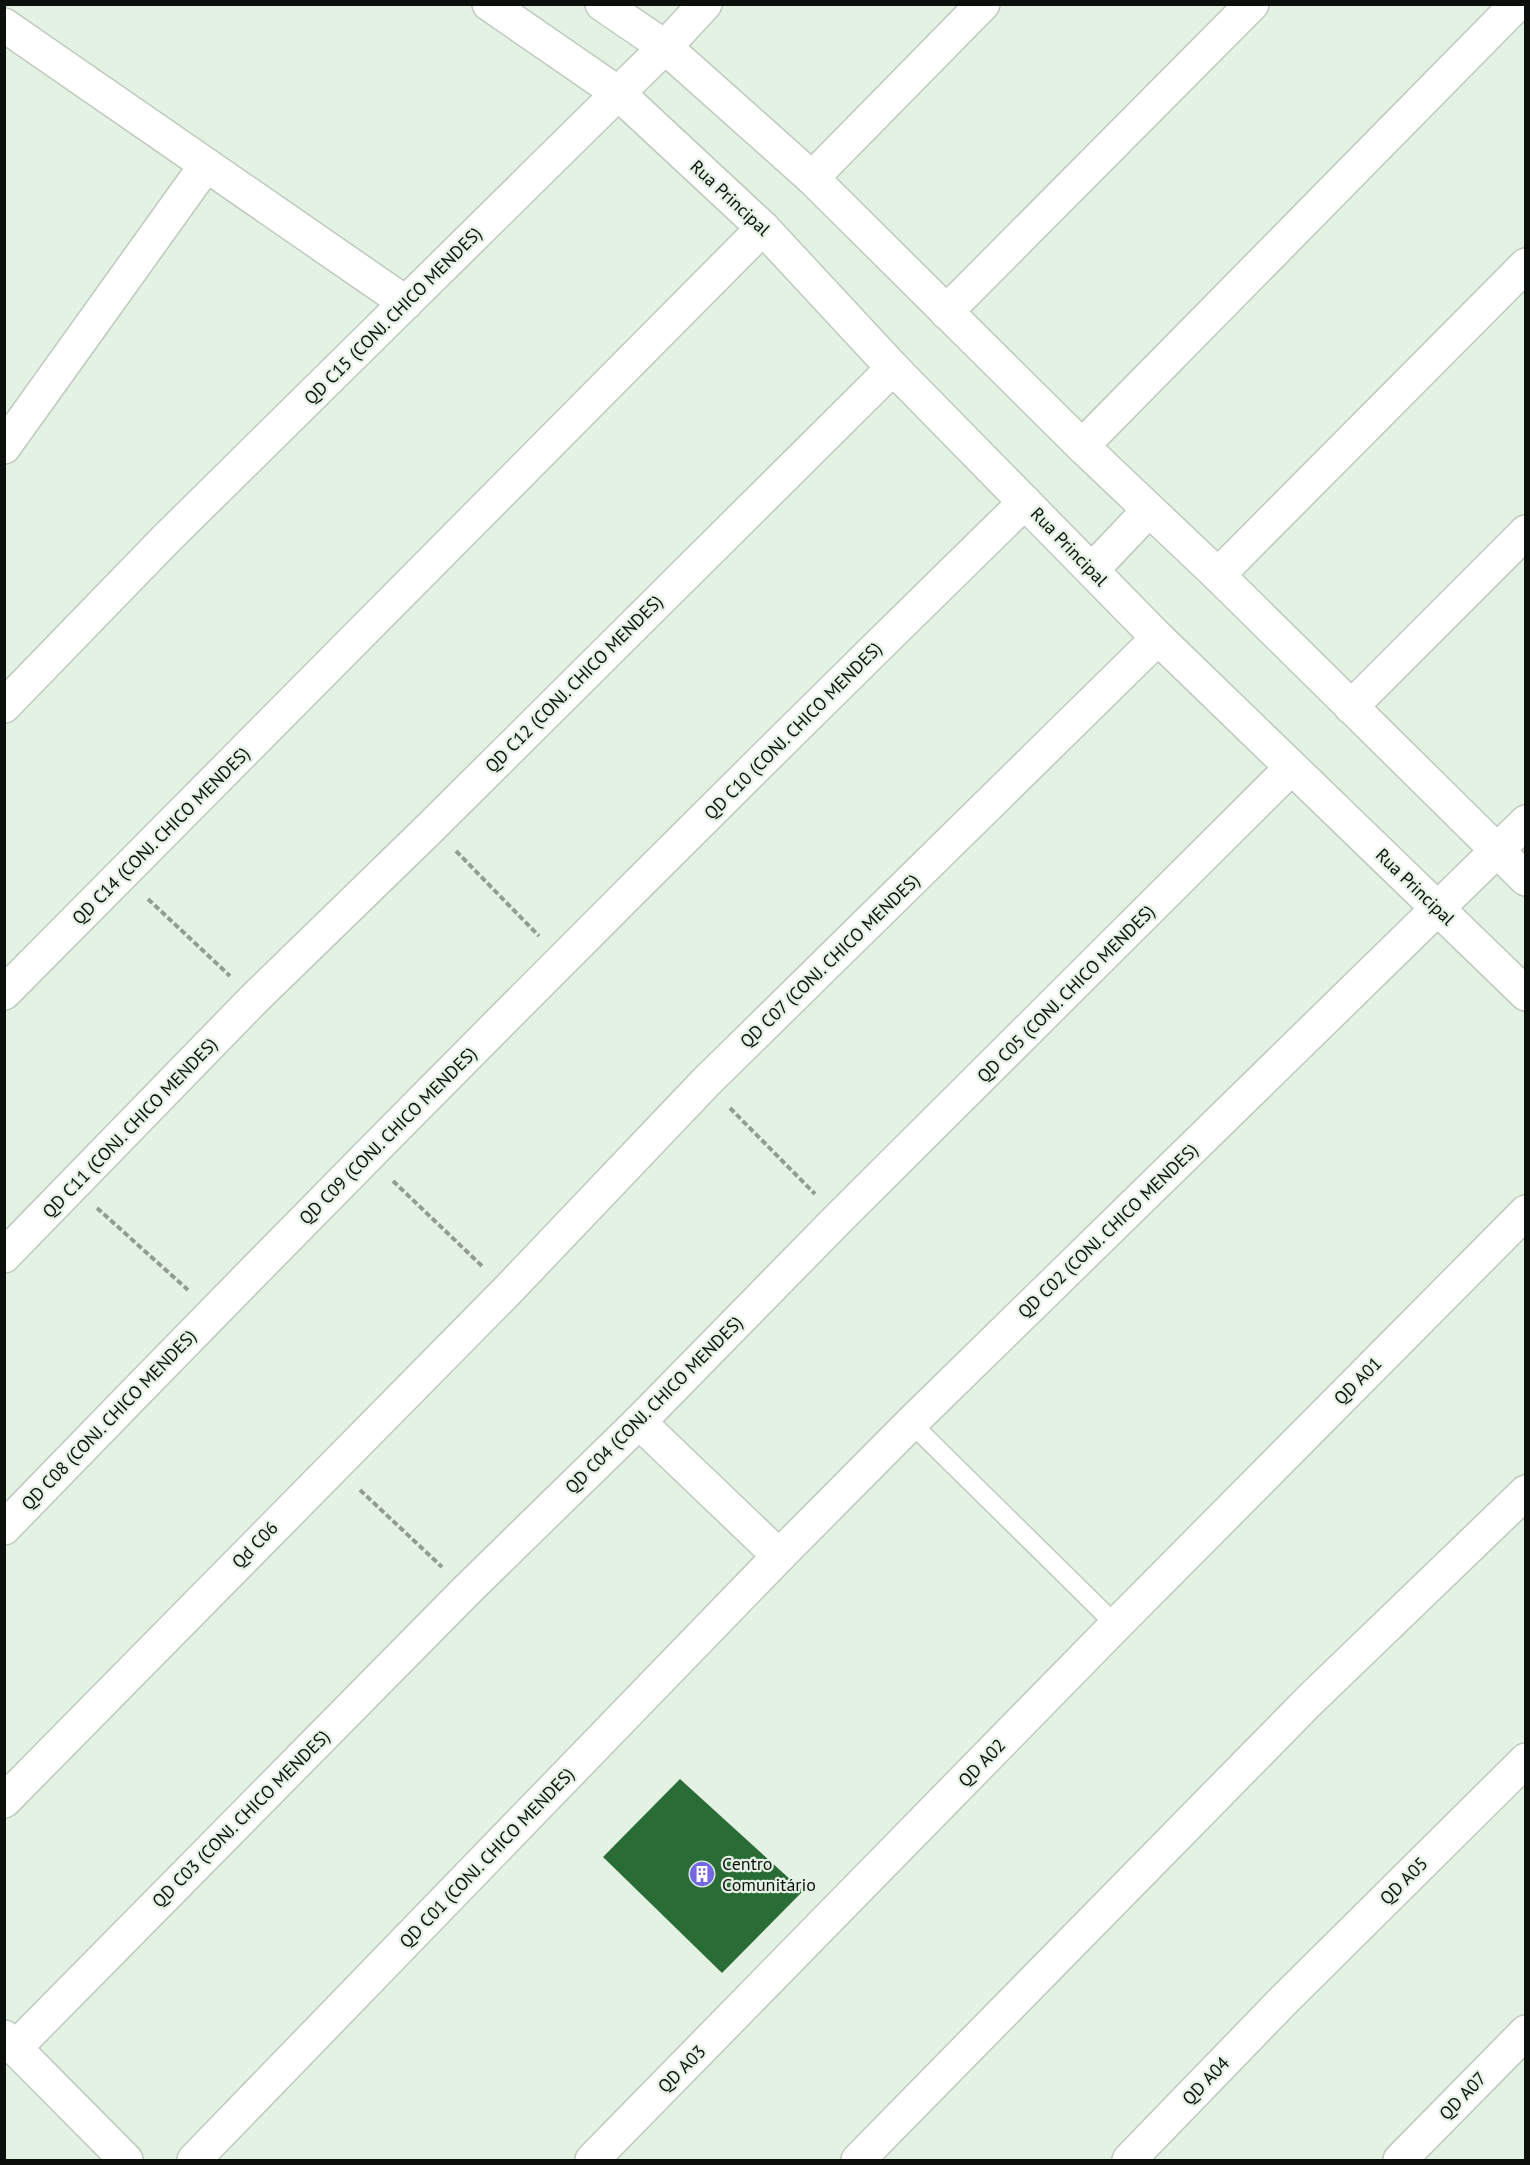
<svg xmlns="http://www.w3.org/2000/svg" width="1530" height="2165" viewBox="0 0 1530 2165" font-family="'PT Sans',sans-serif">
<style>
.building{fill:#2a6c35}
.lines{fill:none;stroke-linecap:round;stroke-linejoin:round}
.service-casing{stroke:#bdcabd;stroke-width:21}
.minor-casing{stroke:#bdcabd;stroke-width:36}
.tertiary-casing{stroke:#bdcabd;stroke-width:36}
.path{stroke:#929c92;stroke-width:4;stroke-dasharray:6 3;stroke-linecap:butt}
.service{stroke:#fff;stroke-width:18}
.minor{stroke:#fff;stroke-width:33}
.tertiary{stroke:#fff;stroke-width:33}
.labels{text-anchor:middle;stroke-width:4.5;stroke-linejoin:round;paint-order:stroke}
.street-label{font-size:18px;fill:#0c100c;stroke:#e4f2e4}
.poi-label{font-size:18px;fill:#0c100c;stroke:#e4f2e4;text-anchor:start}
</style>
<rect width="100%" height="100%" fill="#e4f2e4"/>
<path class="building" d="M680 1779 803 1891 722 1973 603 1857Z"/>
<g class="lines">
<g class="service-casing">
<path id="service" d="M911 1423 1116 1625"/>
</g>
<g class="minor-casing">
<g id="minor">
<path d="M489 4 618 93 763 228 893 368 1158 638 1526 994"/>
<path d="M602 4 665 47 812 178 1082 446 1218 575 1526 879"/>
<path d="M4 25 406 303"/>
<path d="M812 178 983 4"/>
<path d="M946 312 1252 4"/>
<path d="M1082 446 1517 4"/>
<path d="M4 447 206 165"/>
<path d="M1092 570 1149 510"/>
<path d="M1218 575 1526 265"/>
<path d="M4 706 167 538 665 47 705 4"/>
<path d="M1351 707 1526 532"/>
<path d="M4 993 763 228"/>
<path d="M4 1256 254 999 431 827 893 368"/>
<path d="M639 1422 779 1556"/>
<path d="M4 1528C340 1181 680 839 1025 502"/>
<path d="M4 1801 508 1290 705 1083 1158 638"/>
<path d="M4 2037 126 2160"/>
<path d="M15 2048 467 1590 639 1422 839 1218 1291 768"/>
<path d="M194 2160 779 1556 911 1423 1526 822"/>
<path d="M858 2160 1310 1700 1526 1492"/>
<path d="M1129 2160 1282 2002 1526 1760"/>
<path d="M1400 2160 1526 2032"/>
</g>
</g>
<g class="tertiary-casing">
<path id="tertiary" d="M592 2160 1116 1625 1526 1212"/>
</g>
<g class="path">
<path d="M456 851 539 936"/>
<path d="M148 899 230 976"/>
<path d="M730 1108 815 1194"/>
<path d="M393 1181 483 1267"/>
<path d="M97 1208 188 1290"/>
<path d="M360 1490 442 1567"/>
</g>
<use href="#service" class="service"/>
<use href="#minor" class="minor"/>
<use href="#tertiary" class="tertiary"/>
</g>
<defs>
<g id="building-disc" transform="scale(1.35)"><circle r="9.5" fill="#7367e2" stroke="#e4f2e4"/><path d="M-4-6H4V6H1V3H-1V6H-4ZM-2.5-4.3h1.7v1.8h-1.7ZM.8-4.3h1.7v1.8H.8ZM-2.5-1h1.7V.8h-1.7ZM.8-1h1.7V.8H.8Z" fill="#fff"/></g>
</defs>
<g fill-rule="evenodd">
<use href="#building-disc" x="702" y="1874"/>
</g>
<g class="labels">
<g class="street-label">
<text transform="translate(730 198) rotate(43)" y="6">Rua Principal</text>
<text transform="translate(393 316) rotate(-45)" y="6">QD C15 (CONJ. CHICO MENDES)</text>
<text transform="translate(1069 547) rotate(46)" y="6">Rua Principal</text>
<text transform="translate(574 684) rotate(-45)" y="6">QD C12 (CONJ. CHICO MENDES)</text>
<text transform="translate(793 731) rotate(-45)" y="6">QD C10 (CONJ. CHICO MENDES)</text>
<text transform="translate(161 836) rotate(-45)" y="6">QD C14 (CONJ. CHICO MENDES)</text>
<text transform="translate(1415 887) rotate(44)" y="6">Rua Principal</text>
<text transform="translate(830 961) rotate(-44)" y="6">QD C07 (CONJ. CHICO MENDES)</text>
<text transform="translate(1066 994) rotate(-45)" y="6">QD C05 (CONJ. CHICO MENDES)</text>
<text transform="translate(130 1128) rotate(-46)" y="6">QD C11 (CONJ. CHICO MENDES)</text>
<text transform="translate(388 1136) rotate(-45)" y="6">QD C09 (CONJ. CHICO MENDES)</text>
<text transform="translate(1108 1231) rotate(-44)" y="6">QD C02 (CONJ. CHICO MENDES)</text>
<text transform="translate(1358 1381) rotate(-45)" y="6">QD A01</text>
<text transform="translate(654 1405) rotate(-45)" y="6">QD C04 (CONJ. CHICO MENDES)</text>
<text transform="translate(109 1420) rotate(-46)" y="6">QD C08 (CONJ. CHICO MENDES)</text>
<text transform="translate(255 1545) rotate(-46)" y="6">Qd C06</text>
<text transform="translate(982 1763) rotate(-46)" y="6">QD A02</text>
<text transform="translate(241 1819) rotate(-45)" y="6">QD C03 (CONJ. CHICO MENDES)</text>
<text transform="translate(487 1858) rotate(-46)" y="6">QD C01 (CONJ. CHICO MENDES)</text>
<text transform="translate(1404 1881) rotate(-45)" y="6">QD A05</text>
<text transform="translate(682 2069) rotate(-45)" y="6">QD A03</text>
<text transform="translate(1206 2081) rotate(-46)" y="6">QD A04</text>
<text transform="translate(1463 2096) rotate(-46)" y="6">QD A07</text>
</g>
<g class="poi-label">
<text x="722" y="1870">Centro<tspan x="722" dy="21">Comunitário</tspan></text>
</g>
</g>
<rect width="1530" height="2165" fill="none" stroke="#0c100c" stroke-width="12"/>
</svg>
